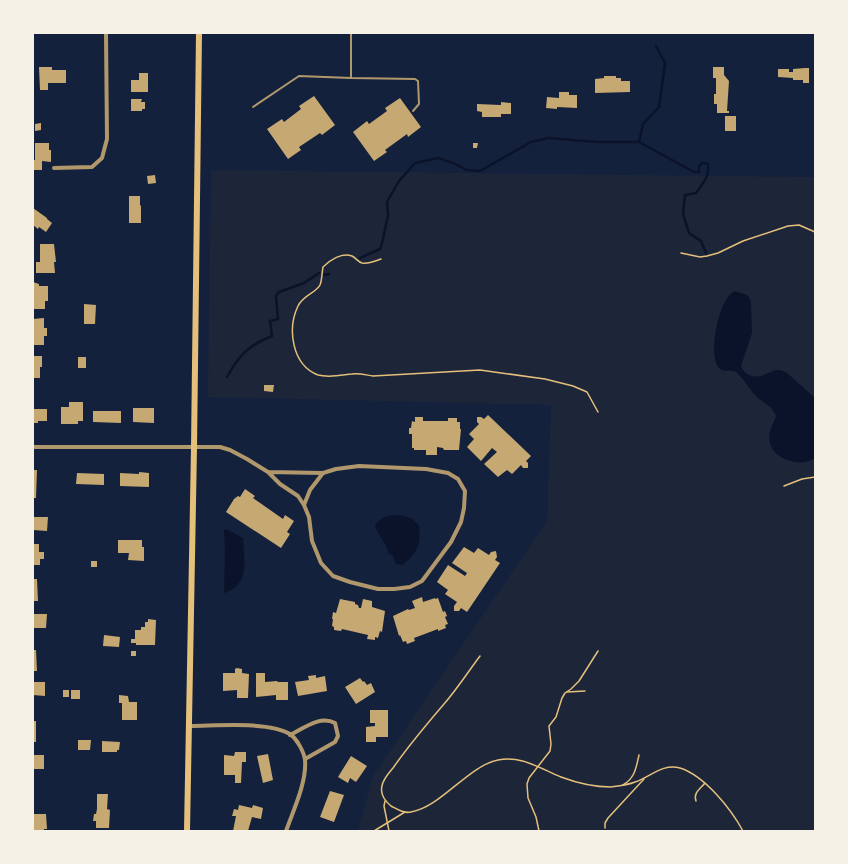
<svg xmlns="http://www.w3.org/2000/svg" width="848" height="864" viewBox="0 0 848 864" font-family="'Crimson Pro',serif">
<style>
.green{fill:#1d2539}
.water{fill:#0b132b}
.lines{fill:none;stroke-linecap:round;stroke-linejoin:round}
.stream{stroke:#0b132b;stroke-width:2.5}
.building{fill:#c6a872}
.path{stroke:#e5c07b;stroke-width:1.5}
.service{stroke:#b1986c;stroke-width:2}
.minor{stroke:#b1986c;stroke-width:4}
.secondary{stroke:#e5c07b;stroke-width:6}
</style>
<rect width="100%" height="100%" fill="#14213d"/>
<path class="green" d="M218 170 815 177V831H358L373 776 547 521 551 405 208 397 211 171Z"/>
<g class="water">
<path d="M735 291 747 295 750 298 751 304 752 333 741 366C744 376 757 379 766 374 769 373 773 370 778 370 781 370 784 371 787 373L815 398V458C802 468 774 460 770 443 767 432 773 426 776 416 772 405 764 404 756 396 749 389 744 379 736 372 731 369 723 373 719 368 707 355 719 297 735 291Z"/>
<path d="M401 515 411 518 419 525C421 543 418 554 402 565L396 564 393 556 388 553C387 543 377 535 375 525 381 516 390 515 401 515Z"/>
<path d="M226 529 243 538C244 543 243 548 244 554 246 571 243 588 224 593L225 549 224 530Z"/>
</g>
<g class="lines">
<g class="stream">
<path d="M656 46 665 63 659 107 643 124 639 142 694 172H699V166L702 163 708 164C710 176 703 183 696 193L685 195 683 214 689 233 701 241 706 253"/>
<path d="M360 258 380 249 382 243 388 216 387 202 399 181 415 163 438 158 453 163 467 170 480 171 531 142 548 138 597 142H639"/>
<path d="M324 275 329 274"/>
<path d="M227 377C239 355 249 345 272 336L270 321 278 319 276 296 279 292 304 283 319 273"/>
</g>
</g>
<g class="building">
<path d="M39 67H52V70H66V83H48V90H40Z"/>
<path d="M713 67H724V75L729 81 727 111H729V113H717V104H714V94H716V78H713Z"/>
<path d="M805 68H809V83H803V80H793V78L778 77V69H789V72H793V69Z"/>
<path d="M139 73H148V92H131V80H139Z"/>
<path d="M604 76H616V78H621V81H630V92L595 93V79L604 78Z"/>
<path d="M559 92H569V95H577V108L557 107V109L546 108 547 97 559 98Z"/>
<path d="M314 96 335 125 322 135 320 133 299 147 301 150 288 159 267 129 282 119 284 122 301 109 299 106Z"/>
<path d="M400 98 421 127 408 137 407 134 385 150 387 152 374 161 353 132 367 121 369 124 387 111 385 108Z"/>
<path d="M131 99H142L141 102H145V109H142V111H131Z"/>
<path d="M501 102 511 103V114H501V117H482V112L477 111V104L501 105Z"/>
<rect x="725" y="116" width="11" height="15"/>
<path d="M41 123V130L35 131V124Z"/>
<path d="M35 143H49V150H51V162L42 161V170H33V160H35Z"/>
<path d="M473 143H478L477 148H473Z"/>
<path d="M155 175 156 183 148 184 147 176Z"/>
<path d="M129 196H140V205L141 206V223H129Z"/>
<path d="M33 208 47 218V219L52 223 46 232 39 227 38 229 33 225Z"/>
<path d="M40 244H54L56 262H54L55 273H36V262H40Z"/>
<path d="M33 282 39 284V286H48V301H45V309H33Z"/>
<path d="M84 304 96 305 95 324H84Z"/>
<path d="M44 318V328H47V336H44V345H33V319Z"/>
<path d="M33 356H42V367H40V378H33Z"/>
<rect x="78" y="357" width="8" height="11"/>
<path d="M264 385H274L273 392 264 391Z"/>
<path d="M69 402H83V421H78V424H61V407H69Z"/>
<path d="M133 408H154V423L133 422Z"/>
<path d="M33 409H47V421H38V423H33Z"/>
<path d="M93 411H121V423L93 422Z"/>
<path d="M488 415 531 456 526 461 528 463V468H523L521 465 512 474 507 470 498 477 484 464 497 452 492 448 481 461 467 447 474 439 469 434 479 424 477 422V417H481L484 419Z"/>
<path d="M415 417H423V421H448V418H457V422H460V429H461L459 450H444L443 448 437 447V455H426V450H414V448H412V434H409V428H411L412 421 415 422Z"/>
<path d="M33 470H37L36 498H33Z"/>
<path d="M139 472 149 473V487L120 486V473L139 474Z"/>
<path d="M77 473 104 474V485L76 484Z"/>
<path d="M245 489 255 496 253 498 283 519 285 515 294 521 287 532 290 534 281 548 226 512 234 499 238 496 240 497Z"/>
<path d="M33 517H48L47 531 33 530Z"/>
<path d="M118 540H142V547H144V561L128 560 129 553H118Z"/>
<path d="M33 544H39V552H44V559H40V565H33Z"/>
<path d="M464 547 474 553 478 548 489 555 491 552 496 551 497 557 495 560 500 563 467 612 461 608 459 611H454V606L457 602 445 594 448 590 437 582 448 565 465 576 467 573 452 563Z"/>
<rect x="91" y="561" width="6" height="6"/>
<path d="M33 579H37L38 601H33Z"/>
<path d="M422 597 423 602 435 598V599L438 598 443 612 445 611 447 616 445 617 448 624 445 625 446 628 438 631V629L414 638 415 641 407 644 406 641 403 642 400 635 399 636 393 616 408 609 409 610 415 608 412 601Z"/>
<path d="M340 599 355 602V604L358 605 359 608H361L363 599 372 601V607L385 611 382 632 380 631 378 638 375 637V640L367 639 368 635 342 629 341 631 334 630V627L332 626 333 619H332L333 612 336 613Z"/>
<path d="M33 614H47L46 628H33Z"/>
<path d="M148 619 156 620 155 645H136V643H131V639H135V630H141V627H145V622H148Z"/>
<path d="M104 635 120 637 119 647 103 646Z"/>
<path d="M33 650H36L37 671H33Z"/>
<rect x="131" y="651" width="5" height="5"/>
<path d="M237 668 242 669V673L249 674 248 698H237V690L223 691V673H235V669Z"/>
<path d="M256 673H265V682L277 681 278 682H288V700H276V695L256 697Z"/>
<path d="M316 675V678L325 676 327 691 298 696 295 682 309 680 308 676Z"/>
<path d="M360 678 363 682 364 681 367 685 371 683 375 692 356 704 345 687Z"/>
<path d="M33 682H45V696L33 695Z"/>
<rect x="63" y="690" width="6" height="7"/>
<rect x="71" y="690" width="9" height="9"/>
<path d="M119 695 128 696 129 702H137V720H122V703H119Z"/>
<path d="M370 710H388V737H376V742H366V727L375 726V723H370Z"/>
<rect x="33" y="721" width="3" height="21"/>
<path d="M78 740H91L90 750H78Z"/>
<path d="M102 741 120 742 119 750H117V752H102Z"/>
<path d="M235 752H246V762H242L241 783H235V775H224V755L234 756Z"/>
<path d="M268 754 273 780 263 783 257 756Z"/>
<rect x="33" y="755" width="11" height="14"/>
<path d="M351 756 367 766 356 782 350 778 348 783 338 777Z"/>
<path d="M330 791 344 795 334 822 320 817Z"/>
<path d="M97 794H108L107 809 110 810 109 828H96V821H93L94 814H96L97 809Z"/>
<path d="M239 805 252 808 253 805 263 808 261 819 252 817 248 831H233L236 816H232L234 809 238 810Z"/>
<path d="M33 814H46L47 829H44V831H33Z"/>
</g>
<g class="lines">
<g class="path">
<path d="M681 253 700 257 707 256 718 253 743 241 788 226 799 225 815 232"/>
<path d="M381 259C375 261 369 264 362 263 358 262 356 258 352 256 342 252 330 260 323 267 322 272 322 280 320 285 316 293 303 295 298 306 287 329 292 365 318 375 329 378 342 375 352 374 359 373 366 375 373 376L480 370 545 379 573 386 587 392 598 412"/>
<path d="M784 486 802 479 815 477"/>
<path d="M480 656C468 672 457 689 444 704 426 725 409 745 393 768 389 773 383 779 382 786 380 794 385 801 391 806 397 809 404 814 411 812 441 807 468 766 498 760 521 755 541 769 561 777 577 783 594 787 611 787 619 786 628 785 635 782 650 777 663 763 680 768 705 776 731 809 743 831"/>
<path d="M567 692 585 691"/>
<path d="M623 785C635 778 636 768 639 755"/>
<path d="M385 801 384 806 389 831"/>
<path d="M696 801C693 793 700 789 705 783"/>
<path d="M605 828V823L608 818 644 779"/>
<path d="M374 831 405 812"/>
<path d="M539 831 536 817 528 798 527 784 529 778 550 751 551 744 549 726 556 717 562 698 565 693 571 689 579 681 598 651"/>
</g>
<g class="service">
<path d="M351 33V78L415 79 418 81 419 104 413 111"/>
<path d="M253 107 299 76 351 78"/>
</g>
<g class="minor">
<path d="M54 168 92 167 102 158 107 139 106 33"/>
<path d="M33 447H220L230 450 247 459 268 472 280 484 298 496 304 505 309 517 312 541 321 563 333 576 350 582 378 589H394L410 587 422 581 451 542 461 522 464 508 465 491 458 479 448 473 426 469 359 466 336 469 323 473 268 472"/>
<path d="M304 505 310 490 323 473"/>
<path d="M190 726C216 726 268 721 290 734 297 739 304 752 305 760 307 782 293 811 286 831"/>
<path d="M290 735C304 728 320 715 335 723L338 736 335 742 305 759"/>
</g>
<path class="secondary" d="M187 831 194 448 199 33"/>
</g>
<rect width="848" height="864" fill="none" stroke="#f6f1e7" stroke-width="68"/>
</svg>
